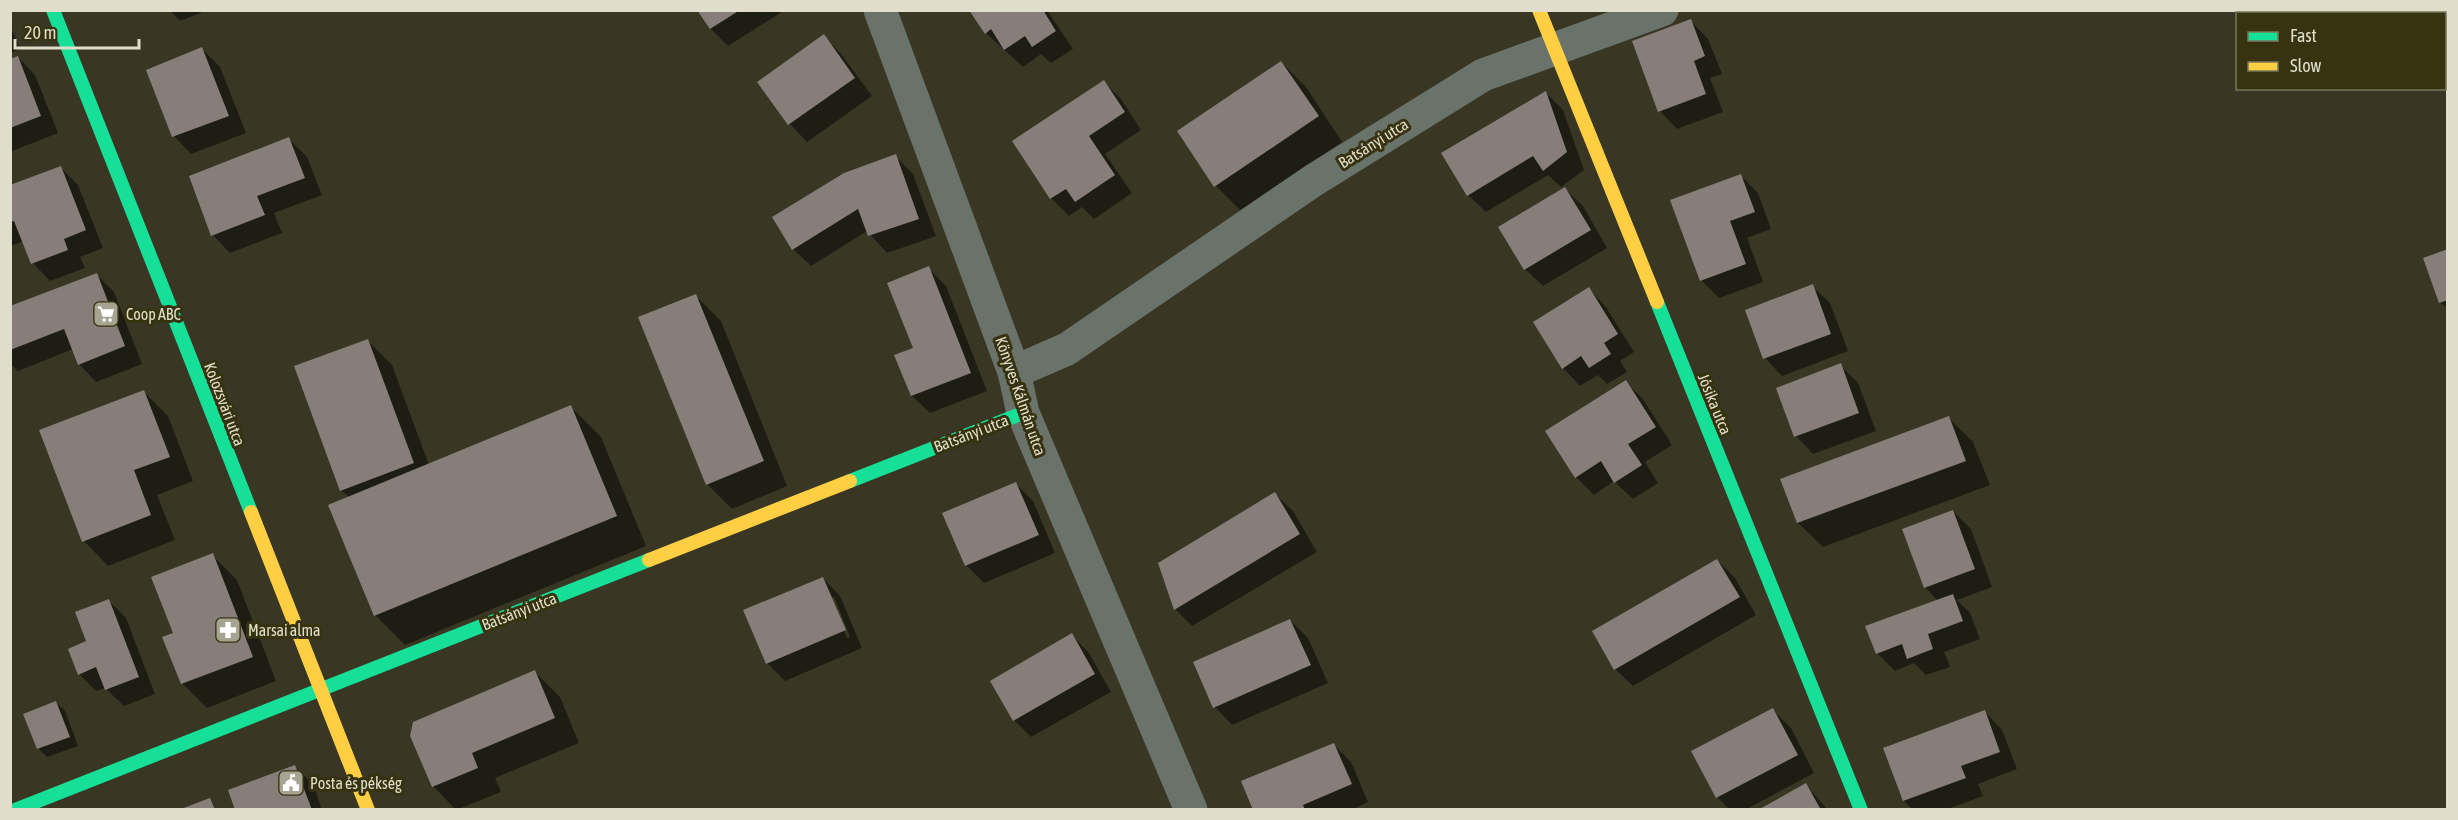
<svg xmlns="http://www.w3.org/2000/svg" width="2458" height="820" viewBox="0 0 2458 820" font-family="'Asap Condensed',sans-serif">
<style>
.shadow{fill:#0007;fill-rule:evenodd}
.building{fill:#877e7a}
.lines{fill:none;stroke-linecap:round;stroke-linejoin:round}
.street{stroke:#6a736a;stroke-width:33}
.fast{stroke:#16e098;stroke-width:14}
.slow{stroke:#ffcf43;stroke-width:14}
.labels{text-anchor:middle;stroke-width:6;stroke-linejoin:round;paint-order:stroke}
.street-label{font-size:16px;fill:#e0decb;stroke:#373310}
.poi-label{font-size:16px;fill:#e0decb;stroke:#373310;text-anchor:start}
</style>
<rect width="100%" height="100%" fill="#393724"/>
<g class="shadow">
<path d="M169 10H208L180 21Z"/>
<path d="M699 10H785L728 46 711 29Z"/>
<path d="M971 10H1047L1073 49 1051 63 1041 54 1023 67 986 33Z"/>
<path d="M1691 21 1708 39 1722 74 1710 78 1723 112 1677 129 1660 111 1634 41Z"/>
<path d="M10 25 20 49 10 53Z"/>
<path d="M824 36 841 54 872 96 807 142 790 124 759 82Z"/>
<path d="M202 49 220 67 246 133 191 154 174 136Z"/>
<path d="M18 57 35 75 58 133 10 152V60Z"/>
<path d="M1281 62 1306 87 1342 142 1240 210 1216 186Z"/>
<path d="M1104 82 1121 99 1141 130 1105 154 1132 193 1094 219 1082 207 1069 216 1051 198 1014 142Z"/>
<path d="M1546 93 1563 110 1584 170 1561 187 1548 175 1486 212 1468 195Z"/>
<path d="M289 139 307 157 322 195 274 213 282 233 230 253 213 235Z"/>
<path d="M895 156 913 174 936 236 887 253 867 231 811 266 793 249Z"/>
<path d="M61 168 78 185 103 248 80 257 85 268 50 281 33 263 24 241 10 246V187Z"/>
<path d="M1740 175 1758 193 1771 229 1747 238 1763 282 1719 298 1701 280 1672 201Z"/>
<path d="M1565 189 1583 206 1607 248 1543 286 1525 269Z"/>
<path d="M2448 251V309L2440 302Z"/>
<path d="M928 268 946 286 987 391 930 413 912 396 896 356 915 348Z"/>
<path d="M97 275 114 292 142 364 96 382 79 364 73 349 18 371 10 364V308Z"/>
<path d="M1812 286 1830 303 1848 351 1782 376 1765 358 1747 310Z"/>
<path d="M1589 289 1606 307 1634 352 1620 361 1627 372 1607 384 1598 375 1580 386 1563 368Z"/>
<path d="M696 296 721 321 787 486 732 509 707 484Z"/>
<path d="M367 340 392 365 429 465 571 407 601 437 646 546 405 645 375 615 350 498 341 490Z"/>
<path d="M1840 365 1858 383 1876 431 1813 454 1796 436Z"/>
<path d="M1625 382 1643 399 1672 445 1645 462 1658 483 1633 499 1614 481 1594 495 1576 477Z"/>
<path d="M143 391 168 416 193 481 157 495 175 540 108 566 84 541Z"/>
<path d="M1949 418 1973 442 1990 485 1823 547 1798 523 1782 479Z"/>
<path d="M1016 484 1033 501 1055 553 984 583 966 565Z"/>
<path d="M1275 494 1293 511 1317 552 1192 626 1175 609Z"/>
<path d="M1953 511 1971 529 1992 587 1957 600 1970 613 1980 639 1944 652 1950 667 1926 675 1914 663 1895 671 1877 653 1938 601 1925 587Z"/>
<path d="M212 555 237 580 276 681 207 708 182 683 175 634Z"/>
<path d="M1717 560 1735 578 1756 615 1633 686 1615 669Z"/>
<path d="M823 578 840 596 862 648 785 681 767 663ZM830 597H834L850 637 847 638Z"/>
<path d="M108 600 126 618 155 694 124 706 105 688 96 691 79 674 88 642Z"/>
<path d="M1290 620 1308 638 1328 683 1232 725 1215 707 1195 663Z"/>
<path d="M1072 635 1089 653 1111 692 1031 737 1014 720Z"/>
<path d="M535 672 560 697 579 743 495 778 501 792 456 810 433 786Z"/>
<path d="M56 702 65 711 78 746 47 757 38 748Z"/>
<path d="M1773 710 1791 728 1814 773 1745 810H1730L1717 797Z"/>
<path d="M1985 712 2002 730 2017 769 1978 784 1983 796 1945 810H1913L1904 801Z"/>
<path d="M1334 745 1351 762 1368 802 1351 810H1254Z"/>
<path d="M295 767 313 784 322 810H237Z"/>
<path d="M1806 785 1828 810H1761Z"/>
</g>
<g class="building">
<path d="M697 10H740L710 29Z"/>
<path d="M969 10H1043L1056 31 1032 47 1025 36 1004 50 991 29 985 34Z"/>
<path d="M1691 19 1705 56 1694 61 1706 94 1658 112 1632 41Z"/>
<path d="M824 34 855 78 788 125 757 82Z"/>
<path d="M202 47 229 116 172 137 146 70Z"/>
<path d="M18 56 41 116 10 128V59Z"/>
<path d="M1281 61 1319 116 1214 187 1177 131Z"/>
<path d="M1104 80 1125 112 1089 136 1115 175 1075 202 1066 189 1050 199 1012 141Z"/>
<path d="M1546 91 1567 152 1543 171 1533 156 1467 196 1441 153Z"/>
<path d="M289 137 305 178 257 196 265 215 211 236 189 176Z"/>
<path d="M896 154 919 219 868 236 858 209 792 250 772 217 844 173Z"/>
<path d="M61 166 86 230 64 239 68 250 31 264 14 221 10 222V185Z"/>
<path d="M1741 174 1755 212 1730 221 1746 264 1700 281 1670 200Z"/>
<path d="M1565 187 1591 230 1524 270 1498 227Z"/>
<path d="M2448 249V300L2439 303 2423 258Z"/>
<path d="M929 266 971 373 911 396 894 355 913 348 887 283Z"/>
<path d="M97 273 125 346 78 365 64 329 10 350V306Z"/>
<path d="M1813 284 1831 334 1763 359 1745 310Z"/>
<path d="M1589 287 1618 334 1604 343 1611 354 1589 368 1581 356 1562 369 1533 322Z"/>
<path d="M696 294 764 461 706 485 638 317Z"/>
<path d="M368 339 414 463 340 491 294 366Z"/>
<path d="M1841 363 1859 413 1794 437 1776 388Z"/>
<path d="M1626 380 1656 427 1628 444 1642 465 1614 483 1601 461 1575 478 1545 431Z"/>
<path d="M144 390 170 457 134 470 151 515 82 542 39 430Z"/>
<path d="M571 405 617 516 374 616 328 505Z"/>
<path d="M1949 416 1966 461 1797 523 1780 479Z"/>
<path d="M1016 482 1039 535 965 566 942 513Z"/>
<path d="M1275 492 1300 534 1174 610 1158 563Z"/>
<path d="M1953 510 1975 569 1924 588 1902 529Z"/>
<path d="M213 553 253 657 181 684 162 637 173 633 151 577Z"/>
<path d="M1717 559 1740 597 1614 670 1592 631Z"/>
<path d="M823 577 846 630 766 664 743 610Z"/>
<path d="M1953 594 1963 621 1928 634 1933 649 1907 659 1902 644 1876 654 1865 626Z"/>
<path d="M109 599 139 677 105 690 96 667 78 675 68 649 86 641 75 612Z"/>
<path d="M1290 619 1311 665 1213 708 1193 662Z"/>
<path d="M1072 633 1095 674 1013 721 990 681Z"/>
<path d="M535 670 555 718 472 753 478 768 432 787 410 736 413 722Z"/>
<path d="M56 701 70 737 37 749 23 714Z"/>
<path d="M1773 708 1798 755 1716 798 1691 751Z"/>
<path d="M1985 710 2000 752 1961 766 1966 778 1903 801 1883 748Z"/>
<path d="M1334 743 1352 784 1303 805 1305 810H1253L1241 781Z"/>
<path d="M295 765 312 810H235L228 790Z"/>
<path d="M1806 783 1821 810H1758Z"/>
<path d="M210 798 215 810H182L181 809Z"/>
</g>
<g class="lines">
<g class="street">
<path d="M880 10 1014 372 1023 413 1191 810"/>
<path d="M1014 372 1067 349 1314 180 1483 75 1662 10"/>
</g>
<g class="fast">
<path d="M53 10 251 512"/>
<path d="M1657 302 1861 810"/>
<path d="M850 481 1023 413"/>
<path d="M15 810 649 560"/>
</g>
<g class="slow">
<path d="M1539 10 1657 302"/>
<path d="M251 512 368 810"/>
<path d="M649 560 850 481"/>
</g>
</g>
<defs>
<g id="supermarket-square" transform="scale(1.35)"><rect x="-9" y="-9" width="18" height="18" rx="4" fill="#a6a491" stroke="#373310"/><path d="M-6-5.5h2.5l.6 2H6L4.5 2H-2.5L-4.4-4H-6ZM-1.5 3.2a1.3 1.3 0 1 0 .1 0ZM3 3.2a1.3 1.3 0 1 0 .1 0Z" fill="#fff"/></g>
<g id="pharmacy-square" transform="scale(1.35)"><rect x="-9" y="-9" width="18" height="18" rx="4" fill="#a6a491" stroke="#373310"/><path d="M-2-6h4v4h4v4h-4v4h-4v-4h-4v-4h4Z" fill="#fff"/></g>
<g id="civic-square" transform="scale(1.35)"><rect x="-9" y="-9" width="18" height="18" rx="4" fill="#a6a491" stroke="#373310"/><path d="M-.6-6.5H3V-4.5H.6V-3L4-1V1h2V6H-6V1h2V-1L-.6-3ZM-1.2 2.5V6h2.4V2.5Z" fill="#fff"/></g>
</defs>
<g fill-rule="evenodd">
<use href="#supermarket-square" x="106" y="314"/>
<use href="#pharmacy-square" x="228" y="630"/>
<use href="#civic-square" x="291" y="783"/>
</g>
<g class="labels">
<g class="street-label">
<text transform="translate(1373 143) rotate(-32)" y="6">Batsányi utca</text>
<text transform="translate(1021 396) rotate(71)" y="6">Könyves Kálmán utca</text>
<text transform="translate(225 404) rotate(69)" y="6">Kolozsvári utca</text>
<text transform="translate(1715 404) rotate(68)" y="6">Jósika utca</text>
<text transform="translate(971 433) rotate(-21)" y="6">Batsányi utca</text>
<text transform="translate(519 611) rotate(-21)" y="6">Batsányi utca</text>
</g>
<g class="poi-label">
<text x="126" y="320">Coop ABC</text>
<text x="248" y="636">Marsai alma</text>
<text x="310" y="789">Posta és pékség</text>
</g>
</g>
<rect width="2458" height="820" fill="none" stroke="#e0decb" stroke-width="24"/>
<rect x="2236" y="12" width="210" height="78" fill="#373310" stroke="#7b775b" stroke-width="1.5"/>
<rect x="2248" y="32" width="30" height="9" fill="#16e098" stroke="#7b775b" stroke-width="1.5"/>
<text x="2290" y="42" font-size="18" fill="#e0decb">Fast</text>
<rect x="2248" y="62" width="30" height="9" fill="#ffcf43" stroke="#7b775b" stroke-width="1.5"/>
<text x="2290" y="72" font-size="18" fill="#e0decb">Slow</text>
<path d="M15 39v9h124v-9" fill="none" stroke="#e0decb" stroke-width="3"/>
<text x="24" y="39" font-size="18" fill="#e0decb" stroke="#373310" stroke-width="4.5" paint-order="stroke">20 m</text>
</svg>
